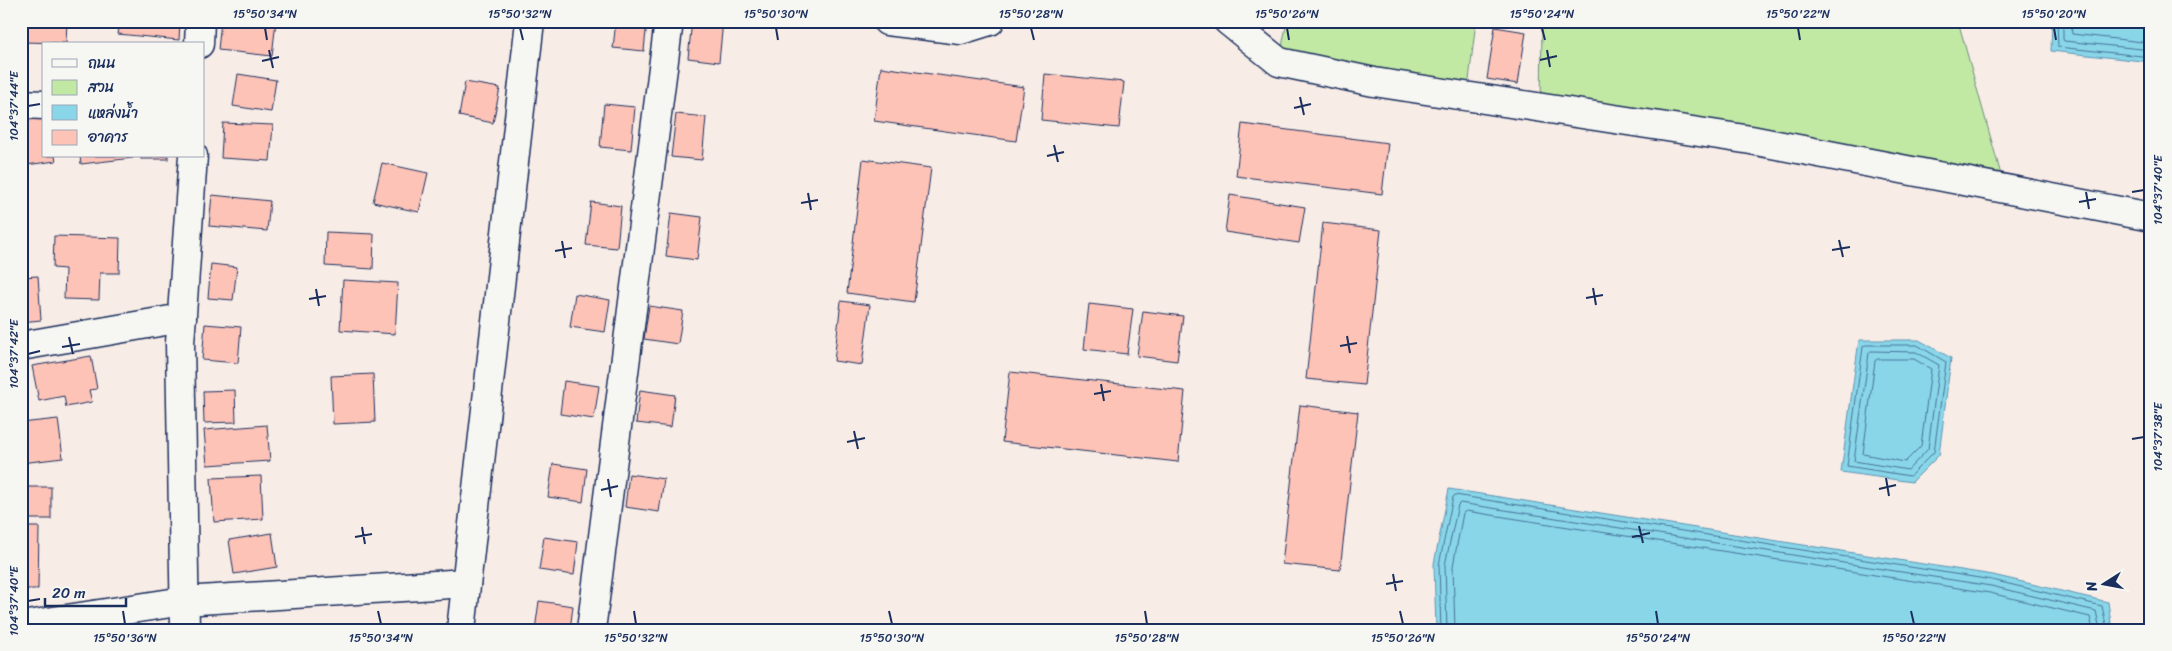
<svg xmlns="http://www.w3.org/2000/svg" width="2172" height="651" viewBox="0 0 2172 651" font-family="Sriracha,'Playpen Sans Thai',sans-serif">
<style>
.green{fill:#c2e9a4;stroke:#6e8c81}
.water{fill:#89d6e9;stroke:#5d93b1}
.lines{fill:none;stroke-linecap:round;stroke-linejoin:round}
.shore{stroke:#477296;stroke-width:1}
.building{fill:#fec3b7;stroke:#1b2f5e}
.minor-casing{stroke:#1b2f5e;stroke-width:31}
.minor{stroke:#f6f6f2;stroke-width:28}
.ticks{fill:none;stroke:#1b2f5e;stroke-width:2}
.neatline{fill:none;stroke:#1b2f5e;stroke-width:2}
.ticks-label{font-size:12px;text-anchor:middle;fill:#1b2f5e}
</style>
<rect width="100%" height="100%" fill="#f8ece6"/>
<filter id="ink" filterUnits="userSpaceOnUse"><feTurbulence type="fractalNoise" baseFrequency=".02" numOctaves="2"/><feDisplacementMap in="SourceGraphic" scale="10" xChannelSelector="R" yChannelSelector="G"/><feConvolveMatrix kernelMatrix="1 2 1 2 8 2 1 2 1" color-interpolation-filters="sRGB"/></filter>
<g filter="url(#ink)">
<g class="green">
<path d="M1287 21H1476L1467 97 1279 62Z"/>
<path d="M1542 21H1958L2005 189 1541 108Z"/>
</g>
<g class="water">
<path d="M2052 21H2151V62L2051 51Z"/>
<path d="M1859 340H1919L1951 358 1939 455 1912 482 1841 472Z"/>
<path d="M1449 489 1993 575 2108 602 2112 630H1436L1434 564Z"/>
</g>
<g class="lines">
<g class="shore">
<path d="M2057 21 2058 47 2151 57"/>
<path d="M2063 21V39L2064 41 2151 50"/>
<path d="M2071 21 2072 34 2151 43"/>
<path d="M1866 345H1917L1946 362 1934 452 1910 476 1847 466 1863 347Z"/>
<path d="M1871 351 1916 352 1939 365 1928 449 1908 470 1854 461 1869 353Z"/>
<path d="M1878 359H1914L1931 369 1921 446 1905 462 1863 454 1875 361Z"/>
<path d="M1441 630 1439 565 1453 497 1455 495 1992 580 2102 606 2107 630"/>
<path d="M1447 630 1445 565 1458 505 1460 503 1991 586 2096 611 2100 630"/>
<path d="M1455 630 1453 566 1463 513 1466 511 1990 593 2090 617 2093 630"/>
</g>
</g>
<g class="building">
<path d="M21 21H67L66 43 21 42Z"/>
<path d="M120 21H180L179 40 118 34Z"/>
<path d="M221 21H276L272 56 218 50Z"/>
<path d="M616 21H647L644 51 613 48Z"/>
<path d="M692 21H723L719 62 688 58Z"/>
<path d="M1495 27 1526 32 1518 84 1487 79Z"/>
<path d="M881 67 1024 87 1016 141 874 121Z"/>
<path d="M238 74 276 80 271 112 233 106Z"/>
<path d="M1045 74 1124 82 1119 128 1041 120Z"/>
<path d="M465 82 500 88 493 123 459 116Z"/>
<path d="M604 104 635 107 631 150 600 147Z"/>
<path d="M676 114 706 117 702 160 671 157Z"/>
<path d="M44 118V156H55L56 161 26 165 21 121Z"/>
<path d="M223 123 273 125 270 161 221 158Z"/>
<path d="M1242 124 1388 143 1382 194 1236 176Z"/>
<path d="M80 156H132L133 158 81 164Z"/>
<rect x="141" y="156" width="27" height="3"/>
<path d="M863 159 931 168 914 302 847 293Z"/>
<path d="M382 163 428 173 419 212 373 202Z"/>
<path d="M212 195 270 201 267 231 209 226Z"/>
<path d="M1230 195 1305 207 1299 243 1225 232Z"/>
<path d="M591 202 621 206 617 248 586 245Z"/>
<path d="M671 213 702 217 697 260 666 256Z"/>
<path d="M1323 223 1381 230 1364 385 1306 379Z"/>
<path d="M326 232 374 234 373 269 325 266Z"/>
<path d="M54 236 120 238 119 273H100L99 300 64 299 65 269 53 268Z"/>
<path d="M211 264 237 267 233 300 208 298Z"/>
<path d="M38 276 41 320 21 322V277Z"/>
<path d="M343 280 398 283 395 334 340 330Z"/>
<path d="M575 294 610 300 605 332 570 327Z"/>
<path d="M841 301 870 305 862 365 834 361Z"/>
<path d="M1089 304 1133 309 1127 354 1084 349Z"/>
<path d="M649 306 683 311 678 344 644 339Z"/>
<path d="M1143 311 1183 316 1177 361 1137 356Z"/>
<path d="M205 324 241 327 238 363 202 360Z"/>
<path d="M91 356 97 389 89 390 92 402 66 407 64 396 39 401 32 366Z"/>
<path d="M1010 372 1185 391 1178 462 1002 442Z"/>
<path d="M373 374 375 422 333 424 331 376Z"/>
<path d="M564 381 599 386 594 419 560 414Z"/>
<path d="M235 390 236 422 204 423 203 391Z"/>
<path d="M640 390 675 395 671 427 636 423Z"/>
<path d="M1300 405 1358 412 1340 570 1282 564Z"/>
<path d="M58 419 63 458 21 463V423Z"/>
<path d="M267 425 270 461 207 465 204 430Z"/>
<path d="M553 464 587 469 583 502 548 497Z"/>
<path d="M629 474 664 479 659 512 625 507Z"/>
<path d="M261 476 263 519 214 522 211 478Z"/>
<rect x="21" y="487" width="30" height="32"/>
<path d="M21 527H39L38 589H21Z"/>
<path d="M272 533 277 567 234 574 229 540Z"/>
<path d="M544 537 578 542 574 575 539 570Z"/>
<path d="M539 601 573 606 570 630H535Z"/>
</g>
<g class="lines">
<g class="minor-casing">
<g id="minor">
<path d="M887 21 961 30 990 21"/>
<path d="M1228 21 1279 62 1374 82 1751 140 2151 217"/>
<path d="M199 44 200 21"/>
<path d="M21 104 44 105"/>
<path d="M21 346 182 318"/>
<path d="M21 626 184 601 466 583"/>
<path d="M185 630 180 343 193 156"/>
<path d="M461 630 530 21"/>
<path d="M591 630 669 21"/>
</g>
</g>
<use href="#minor" class="minor"/>
</g>
</g>
<path class="ticks" d="M265 28 267 40M520 28 523 40M776 28 778 40M1031 28 1034 40M1287 28 1289 40M1542 28 1545 40M1798 28 1800 40M2054 28 2056 40M269 50 273 68M1547 50 1550 67M1540 60 1557 56M262 61 279 57M1300 97 1304 115M28 106 40 104M1294 108 1311 104M1054 145 1058 162M1047 156 1064 152M2086 192 2089 209M2132 192 2144 190M808 193 811 210M2079 202 2096 199M801 203 818 200M1839 240 1843 257M562 241 565 258M1832 250 1850 247M555 251 572 248M1593 288 1596 305M316 289 319 306M1586 298 1603 295M309 299 326 296M1347 336 1350 353M69 337 73 354M1340 346 1357 343M62 347 80 344M28 354 40 351M1101 384 1104 401M1094 394 1111 391M854 431 858 449M2132 439 2144 437M847 442 865 438M1886 478 1889 496M608 479 611 497M1879 489 1896 485M601 490 618 486M1639 526 1643 543M362 527 365 544M355 537 372 534M1632 537 1650 533M1393 574 1396 591M1386 584 1403 581M28 601 40 599M123 611 125 624M378 611 381 624M634 611 636 624M889 611 892 624M1145 611 1147 624M1400 611 1403 624M1656 611 1658 624M1911 611 1914 624"/>
<rect width="2172" height="651" fill="none" stroke="#f6f6f2" stroke-width="55"/>
<rect x="42" y="42" width="162" height="115" fill="#f6f6f2" stroke="#9ea6b7"/>
<rect x="52" y="59" width="25" height="8" fill="#f6f6f2" stroke="#9ea6b7"/>
<text x="88" y="68" font-size="15" fill="#1b2f5e">ถนน</text>
<rect x="52" y="80" width="25" height="15" fill="#c2e9a4" stroke="#9ea6b7"/>
<text x="88" y="92" font-size="15" fill="#1b2f5e">สวน</text>
<rect x="52" y="105" width="25" height="15" fill="#89d6e9" stroke="#9ea6b7"/>
<text x="88" y="118" font-size="15" fill="#1b2f5e">แหล่งน้ำ</text>
<rect x="52" y="130" width="25" height="15" fill="#fec3b7" stroke="#9ea6b7"/>
<text x="88" y="142" font-size="15" fill="#1b2f5e">อาคาร</text>
<g transform="translate(2104 584) rotate(259)" stroke="#f6f6f2" stroke-width="4" paint-order="stroke">
<path d="M0-4L9 19L0 12L-9 19Z" fill="#1b2f5e"/>
<text y="-8" font-size="14" font-weight="bold" text-anchor="middle" fill="#1b2f5e">N</text>
</g>
<path d="M45 598v8h81v-8" fill="none" stroke="#1b2f5e" stroke-width="2.5"/>
<text x="52" y="598" font-size="15" fill="#1b2f5e" stroke="#f6f6f2" stroke-width="4" paint-order="stroke">20 m</text>
<rect x="28" y="28" width="2116" height="596" class="neatline"/>
<g class="ticks-label">
<text x="265" y="18">15°50'34"N</text>
<text x="520" y="18">15°50'32"N</text>
<text x="776" y="18">15°50'30"N</text>
<text x="1031" y="18">15°50'28"N</text>
<text x="1287" y="18">15°50'26"N</text>
<text x="1542" y="18">15°50'24"N</text>
<text x="1798" y="18">15°50'22"N</text>
<text x="2054" y="18">15°50'20"N</text>
<text transform="translate(14 106) rotate(-90)" y="4">104°37'44"E</text>
<text transform="translate(2158 190) rotate(-90)" y="4">104°37'40"E</text>
<text transform="translate(14 354) rotate(-90)" y="4">104°37'42"E</text>
<text transform="translate(2158 437) rotate(-90)" y="4">104°37'38"E</text>
<text transform="translate(14 601) rotate(-90)" y="4">104°37'40"E</text>
<text x="125" y="642">15°50'36"N</text>
<text x="381" y="642">15°50'34"N</text>
<text x="636" y="642">15°50'32"N</text>
<text x="892" y="642">15°50'30"N</text>
<text x="1147" y="642">15°50'28"N</text>
<text x="1403" y="642">15°50'26"N</text>
<text x="1658" y="642">15°50'24"N</text>
<text x="1914" y="642">15°50'22"N</text>
</g>
</svg>
